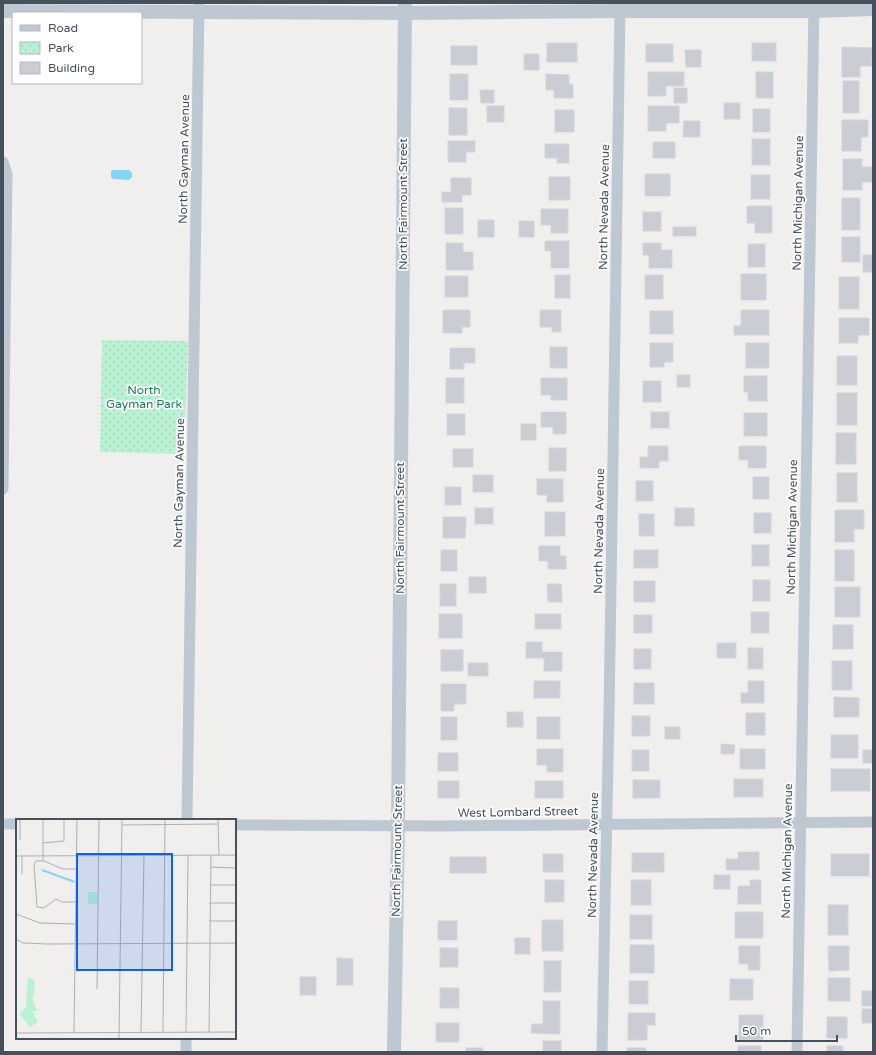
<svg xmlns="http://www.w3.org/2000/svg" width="876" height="1055" viewBox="0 0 876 1055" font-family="'Varela Round',sans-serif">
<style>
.park{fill:url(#park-dots)}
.water{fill:#83d6f3}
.building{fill:#cacdd4;stroke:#d2d4db}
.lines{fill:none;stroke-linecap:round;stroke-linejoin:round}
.minor{stroke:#bec8d2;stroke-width:11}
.tertiary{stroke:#bec8d2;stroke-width:14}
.labels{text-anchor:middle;stroke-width:3.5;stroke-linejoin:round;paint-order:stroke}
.street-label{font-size:12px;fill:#45515d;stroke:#fff}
.park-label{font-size:12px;fill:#108550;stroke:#fff}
.inset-river{fill:none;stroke:#83d6f3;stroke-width:2}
.inset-road{fill:none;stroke:#acafb4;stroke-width:1}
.view{fill:#0b62ef;fill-opacity:0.15;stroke:#0b62ef;stroke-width:2}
.inset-edge{fill:none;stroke:#45515d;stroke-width:2}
</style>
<defs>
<pattern id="park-dots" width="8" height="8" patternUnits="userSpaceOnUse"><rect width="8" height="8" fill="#b9f2d2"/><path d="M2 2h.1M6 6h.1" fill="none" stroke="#a0d1b7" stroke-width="1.8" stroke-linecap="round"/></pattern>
</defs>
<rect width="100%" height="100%" fill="#f1eeee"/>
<path class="park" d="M102 340 188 341 184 454 100 452Z"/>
<path class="water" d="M113 170H129L132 173V177L129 180 113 179 111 177V171Z"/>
<g class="building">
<rect x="547" y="43" width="30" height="19"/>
<rect x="752" y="43" width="24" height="18"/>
<rect x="646" y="44" width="27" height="18"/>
<rect x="451" y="46" width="26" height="19"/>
<path d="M842 47 872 48V66H860V77H842Z"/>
<path d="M685 50H701V67H686Z"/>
<rect x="524" y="54" width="15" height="16"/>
<path d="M648 72H684V86H666V96H648Z"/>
<rect x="756" y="72" width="17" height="26"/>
<rect x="450" y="74" width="18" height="26"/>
<path d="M546 74 569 75V84H573V98H554V90H546Z"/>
<rect x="843" y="81" width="16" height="32"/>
<rect x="674" y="88" width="13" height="15"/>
<path d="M480 90H494V103H481Z"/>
<rect x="724" y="103" width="16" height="16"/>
<rect x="487" y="106" width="17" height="16"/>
<path d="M648 106H679V123H666V131H648Z"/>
<rect x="449" y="108" width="18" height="27"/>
<rect x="753" y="109" width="17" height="23"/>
<rect x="555" y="110" width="19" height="22"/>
<path d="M842 120H868V137H861V151H842Z"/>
<path d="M684 121H700V137H683Z"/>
<rect x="752" y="139" width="18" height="26"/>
<path d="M448 141H475V152H466V162H448Z"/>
<rect x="653" y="142" width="22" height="16"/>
<path d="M545 144H569V163H557V158H545Z"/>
<path d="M843 159H862V167H873V182H862V190H843Z"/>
<rect x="645" y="174" width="25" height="22"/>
<rect x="751" y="175" width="19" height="24"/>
<rect x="549" y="177" width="21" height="23"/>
<path d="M451 178H471V195H462V202H442V192H451Z"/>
<rect x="842" y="198" width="18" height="32"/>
<path d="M747 206H772V233H755V223H747Z"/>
<rect x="445" y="208" width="18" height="26"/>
<path d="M541 209H568V233H551V225H541Z"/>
<rect x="643" y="212" width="18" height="19"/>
<rect x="478" y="220" width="16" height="17"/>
<rect x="519" y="221" width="15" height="16"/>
<rect x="673" y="227" width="23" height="9"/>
<rect x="842" y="237" width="18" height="25"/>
<path d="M545 241H569V268H551V251H545Z"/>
<path d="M446 243H463V252H473V270H446Z"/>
<path d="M643 243H661V250H672V268H649V255H643Z"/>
<rect x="748" y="244" width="17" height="23"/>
<rect x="863" y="255" width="10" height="17"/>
<rect x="741" y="274" width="25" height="26"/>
<rect x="555" y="275" width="15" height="23"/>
<rect x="645" y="275" width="18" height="24"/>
<rect x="445" y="276" width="23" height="21"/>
<rect x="839" y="277" width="20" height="32"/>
<path d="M443 310H470V327H462V333H443Z"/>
<path d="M540 310H561V332H552V327H540Z"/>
<path d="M741 310H769V335H734V326H741Z"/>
<rect x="650" y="311" width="23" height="23"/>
<path d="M839 318H869V335H858V343H839Z"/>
<path d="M650 343H673V362H664V367H650Z"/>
<rect x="746" y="343" width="23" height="25"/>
<rect x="550" y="347" width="17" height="21"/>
<path d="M450 348H475V363H464V369H450Z"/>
<rect x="837" y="356" width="20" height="29"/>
<rect x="677" y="375" width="13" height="12"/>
<path d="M744 376H767V401H748V392H744Z"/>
<rect x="446" y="378" width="18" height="25"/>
<path d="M541 378H567V400H551V395H541Z"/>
<rect x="643" y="381" width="18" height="21"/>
<rect x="837" y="393" width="20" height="32"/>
<path d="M541 412H566V434H553V427H541Z"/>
<rect x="651" y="412" width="18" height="16"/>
<rect x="744" y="413" width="23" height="23"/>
<rect x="447" y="414" width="18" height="21"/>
<rect x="521" y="424" width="15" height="16"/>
<rect x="836" y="433" width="20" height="31"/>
<path d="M648 446H668V461H659V468H640V457H648Z"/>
<path d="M739 446H766V468H748V460H739Z"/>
<rect x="549" y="448" width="17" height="23"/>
<rect x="453" y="449" width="20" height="18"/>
<rect x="837" y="473" width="20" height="29"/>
<rect x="473" y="475" width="20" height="17"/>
<rect x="753" y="477" width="16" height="22"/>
<path d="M537 479H563V502H547V495H537Z"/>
<rect x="636" y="481" width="17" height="20"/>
<rect x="445" y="487" width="16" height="18"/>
<rect x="475" y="508" width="18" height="16"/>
<rect x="675" y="508" width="19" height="18"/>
<path d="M835 510H864V529H854V542H835Z"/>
<rect x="545" y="512" width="20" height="24"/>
<rect x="754" y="513" width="17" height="20"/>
<rect x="639" y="514" width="15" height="22"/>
<path d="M443 517H466L465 538H443Z"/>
<rect x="752" y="545" width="17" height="21"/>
<path d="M539 546H560V556H566V569H548V561H539Z"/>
<rect x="441" y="550" width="16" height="21"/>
<rect x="634" y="550" width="24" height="18"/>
<rect x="835" y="550" width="19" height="31"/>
<rect x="469" y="577" width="17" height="16"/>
<rect x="753" y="580" width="17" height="21"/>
<rect x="634" y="581" width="21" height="21"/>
<rect x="440" y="584" width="16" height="22"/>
<path d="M547 584H561L562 602H548Z"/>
<rect x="835" y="587" width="25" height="30"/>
<rect x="751" y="612" width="18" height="21"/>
<rect x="439" y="614" width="23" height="24"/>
<rect x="535" y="614" width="26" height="15"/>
<rect x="634" y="615" width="18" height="18"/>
<rect x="833" y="625" width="20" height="24"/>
<path d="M526 642H542V652H562V671H544V658H526Z"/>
<rect x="717" y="643" width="19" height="15"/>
<rect x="748" y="648" width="15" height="21"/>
<rect x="634" y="649" width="17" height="20"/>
<rect x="441" y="650" width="22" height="21"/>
<rect x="832" y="661" width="20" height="29"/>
<rect x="468" y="663" width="20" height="13"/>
<rect x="534" y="681" width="26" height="17"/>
<path d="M748 681H764V703H741V693H748Z"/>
<rect x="634" y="683" width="20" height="21"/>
<path d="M441 684H466V704H454V711H441Z"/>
<path d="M834 697 859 698V717H834Z"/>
<rect x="507" y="712" width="16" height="15"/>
<rect x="746" y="713" width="19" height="22"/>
<rect x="632" y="716" width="18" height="20"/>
<rect x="441" y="717" width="16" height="23"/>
<rect x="537" y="717" width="23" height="22"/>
<rect x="665" y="727" width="15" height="12"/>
<rect x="831" y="735" width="27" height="23"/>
<path d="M721 744 735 745 734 754H721Z"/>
<path d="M537 749H563V772H547V765H537Z"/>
<rect x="740" y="749" width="25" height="20"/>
<rect x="632" y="750" width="17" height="21"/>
<rect x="863" y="750" width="10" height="13"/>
<rect x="438" y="753" width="20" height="18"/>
<rect x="831" y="769" width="39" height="22"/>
<rect x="734" y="779" width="29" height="18"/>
<rect x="633" y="780" width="27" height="18"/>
<rect x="438" y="781" width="21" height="17"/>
<rect x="535" y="781" width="28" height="17"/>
<path d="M738 852H759V870H726V859H738Z"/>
<rect x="632" y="853" width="32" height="19"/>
<rect x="543" y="854" width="20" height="18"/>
<rect x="831" y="854" width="38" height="22"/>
<rect x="450" y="857" width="36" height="16"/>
<rect x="714" y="875" width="16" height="14"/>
<rect x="545" y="880" width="19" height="22"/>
<rect x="631" y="880" width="20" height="25"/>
<path d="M750 880H761V904H738V886H750Z"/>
<rect x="828" y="905" width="20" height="30"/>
<rect x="735" y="912" width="28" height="26"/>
<rect x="630" y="915" width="22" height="24"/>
<rect x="542" y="920" width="21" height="31"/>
<rect x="438" y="921" width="19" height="19"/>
<rect x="515" y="938" width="15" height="16"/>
<rect x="630" y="945" width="24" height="28"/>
<path d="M739 946H760V970H748V964H739Z"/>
<path d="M828 946H849V970L829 971Z"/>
<rect x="440" y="948" width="18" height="19"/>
<path d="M337 958 353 959V985H337Z"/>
<rect x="544" y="961" width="17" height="31"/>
<rect x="300" y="977" width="16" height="18"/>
<rect x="828" y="978" width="22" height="23"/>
<rect x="730" y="979" width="23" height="21"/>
<rect x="629" y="981" width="19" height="23"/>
<rect x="440" y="988" width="19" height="20"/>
<rect x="862" y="991" width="11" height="15"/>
<path d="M543 1001H560V1034L531 1033 532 1024H543Z"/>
<rect x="862" y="1009" width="11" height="14"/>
<path d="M628 1013H655V1025H647V1040H628Z"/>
<rect x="739" y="1015" width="24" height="25"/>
<rect x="827" y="1017" width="20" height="21"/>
<rect x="436" y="1023" width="23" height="19"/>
<rect x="543" y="1041" width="18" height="11"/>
<rect x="738" y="1046" width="23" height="6"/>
<rect x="827" y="1046" width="16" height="6"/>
<rect x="466" y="1048" width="17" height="4"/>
<rect x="627" y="1048" width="19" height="4"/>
</g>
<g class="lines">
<g class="minor">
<path d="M3 162 7 174 3 489"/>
<path d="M187 820 199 3"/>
<path d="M3 824H17"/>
<path d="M235 825 442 826 873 822"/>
<path d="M186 1052V1038"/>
<path d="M602 1052 609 712 620 11"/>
<path d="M797 1052 814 3"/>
</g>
<g class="tertiary">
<path d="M3 11 405 13 620 11H814L873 9"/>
<path d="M394 1052 398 825 405 3"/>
</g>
</g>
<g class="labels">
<g class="street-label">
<text transform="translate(184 159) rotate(-89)" y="4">North Gayman Avenue</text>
<text transform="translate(798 203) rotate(-89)" y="4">North Michigan Avenue</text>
<text transform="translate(403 204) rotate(-90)" y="4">North Fairmount Street</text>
<text transform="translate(604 207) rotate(-89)" y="4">North Nevada Avenue</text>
<text transform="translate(179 483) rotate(-89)" y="4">North Gayman Avenue</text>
<text transform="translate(792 527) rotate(-89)" y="4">North Michigan Avenue</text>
<text transform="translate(400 528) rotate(-90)" y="4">North Fairmount Street</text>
<text transform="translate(599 531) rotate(-89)" y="4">North Nevada Avenue</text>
<text transform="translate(518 812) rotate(-1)" y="4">West Lombard Street</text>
<text transform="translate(397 851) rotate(-89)" y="4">North Fairmount Street</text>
<text transform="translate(787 851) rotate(-89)" y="4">North Michigan Avenue</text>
<text transform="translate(593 855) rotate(-89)" y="4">North Nevada Avenue</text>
</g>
<g class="park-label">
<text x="144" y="394">North<tspan x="144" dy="14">Gayman Park</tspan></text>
</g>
</g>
<g transform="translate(16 819)">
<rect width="220" height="220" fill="#f1eeee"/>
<path d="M12 158 19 162 18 176 16 178 21 192H16L22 203 14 208 3 195 10 188Z" fill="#b9f2d2"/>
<path d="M72 73H81V85H72Z" fill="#b9f2d2"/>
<path class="inset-river" d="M26 51 59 63"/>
<path class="inset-road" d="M4 0V21M27 0V42M202 0 203 36M106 6 202 5M27 24 48 22V0M0 37 220 36M6 37V55M194 48 220 49M60 50H47L28 42H20L18 46 21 88 28 89 40 80 46 83H61M194 66H220M193 84H220M0 95 24 104 60 105M193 102H220M0 120 7 124 31 125 220 124M81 170 83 0M58 213 61 0M125 213 128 37M147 213 149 0M170 213 172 36M0 214 220 213M193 214 195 36M103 220 106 0"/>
<path class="view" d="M61 35H156V151H61Z"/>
<rect width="220" height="220" class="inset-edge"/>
</g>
<rect width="876" height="1055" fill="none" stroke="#45515d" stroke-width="8"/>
<rect x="12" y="12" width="130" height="72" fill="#ffffff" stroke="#b5b9be"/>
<rect x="20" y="25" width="20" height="6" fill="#bec8d2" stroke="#b5b9be"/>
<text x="48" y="32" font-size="12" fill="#45515d">Road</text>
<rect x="20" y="42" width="20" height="12" fill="url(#park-dots)" stroke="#b5b9be"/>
<text x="48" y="52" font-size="12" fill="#45515d">Park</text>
<rect x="20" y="62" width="20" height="12" fill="#cacdd4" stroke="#b5b9be"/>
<text x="48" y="72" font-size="12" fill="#45515d">Building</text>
<path d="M736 1035v6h101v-6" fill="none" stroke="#45515d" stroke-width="2"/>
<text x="742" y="1035" font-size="12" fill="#45515d" stroke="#ffffff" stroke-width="3" paint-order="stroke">50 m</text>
</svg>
